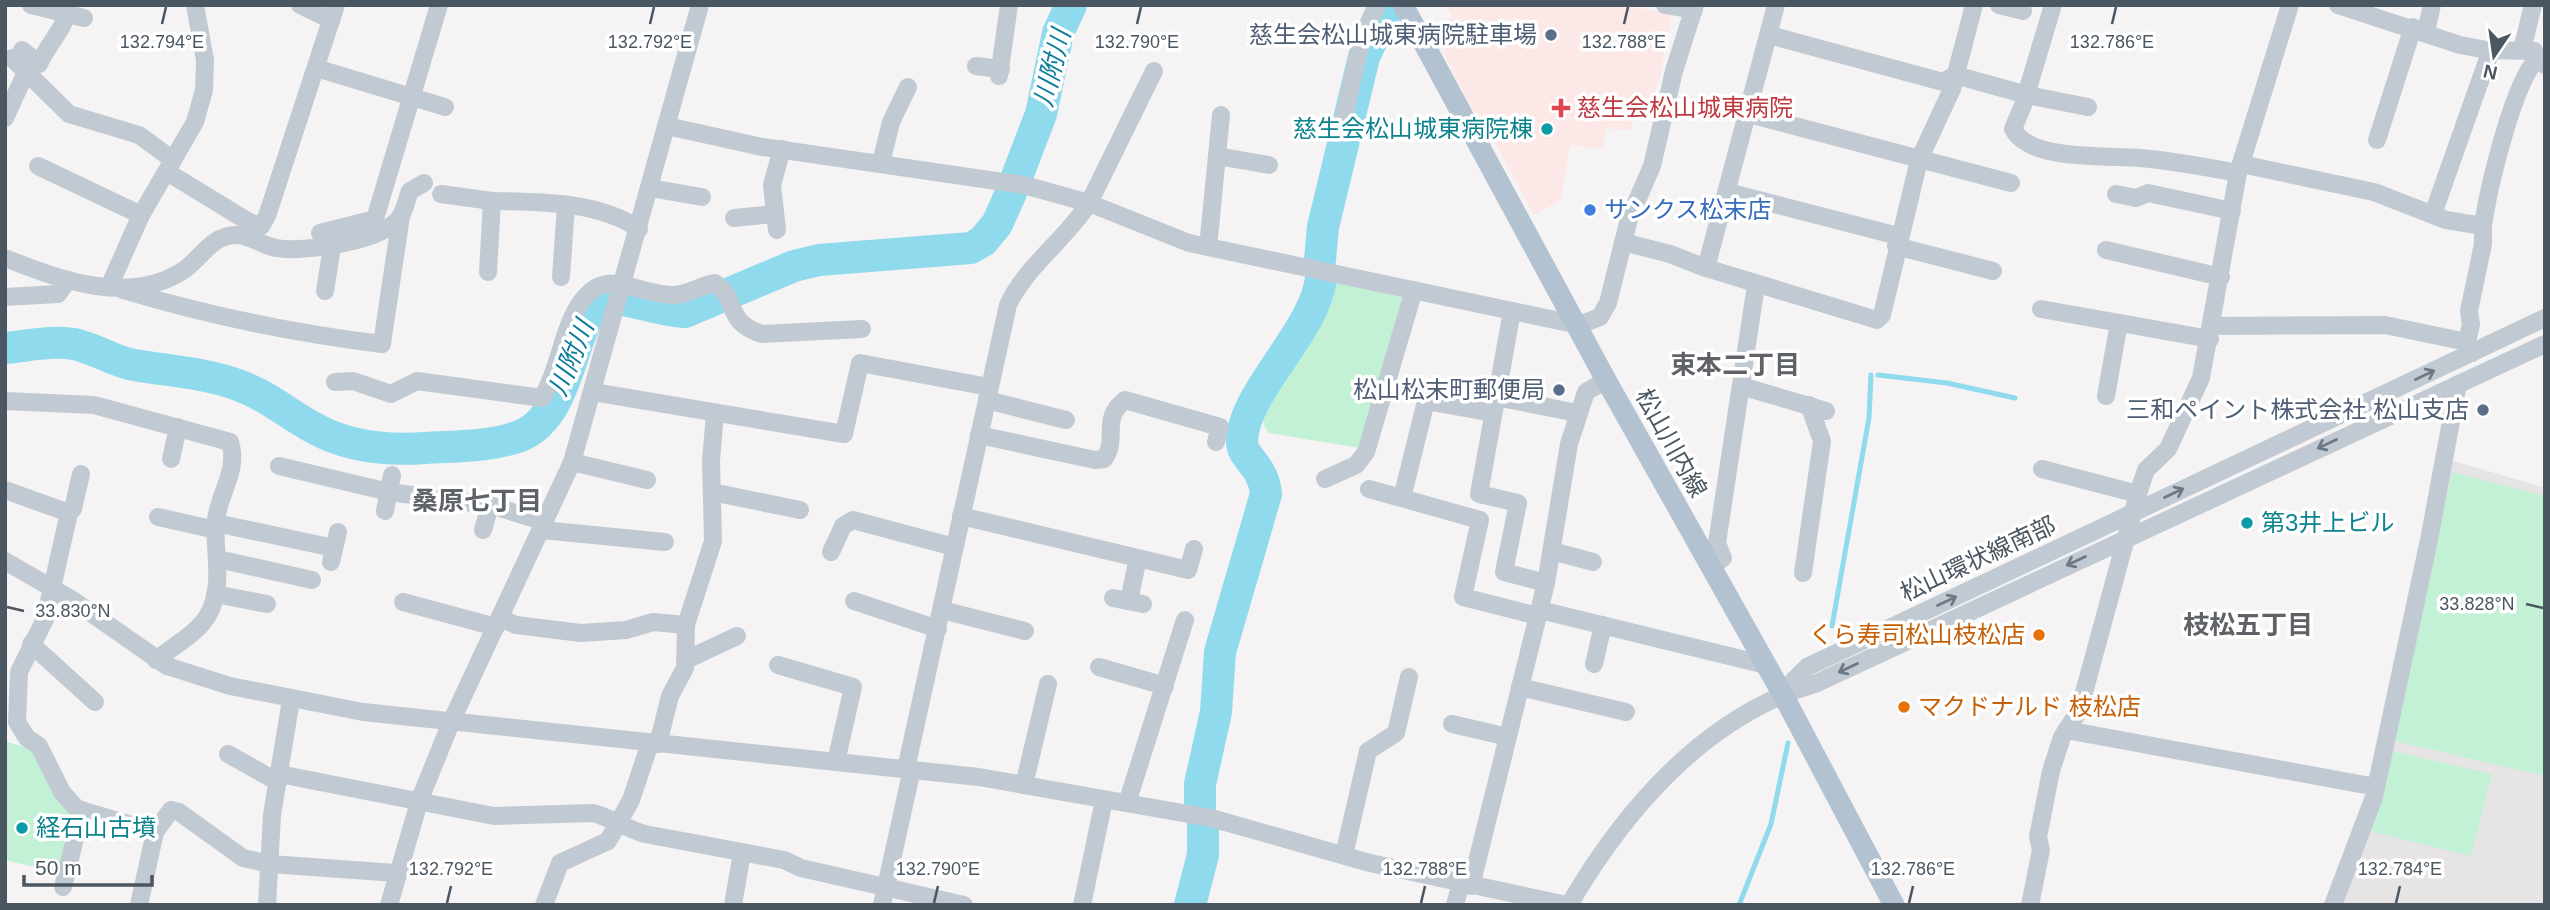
<svg xmlns="http://www.w3.org/2000/svg" width="2550" height="910" viewBox="0 0 2550 910" font-family="Arial,'Noto Sans JP',sans-serif">
<style>
.education{fill:#e6e4e5}
.medical{fill:#fce8e6}
.green{fill:#c3f1d5}
.lines{fill:none;stroke-linecap:round;stroke-linejoin:round}
.stream{stroke:#90daee;stroke-width:5}
.river{stroke:#90daee;stroke-width:32}
.minor{stroke:#c1cad2;stroke-width:18}
.major{stroke:#b3c2d1;stroke-width:21}
.oneway{stroke:#6e7983}
.ticks{fill:none;stroke:#4a5661;stroke-width:2.5}
.service-dot{fill:#5c6f8a;stroke:#fff;stroke-width:2.5}
.health-dot{fill:#e0444e;stroke:#fff;stroke-width:2.5}
.culture-dot{fill:#0f9aa8;stroke:#fff;stroke-width:2.5}
.shop-dot{fill:#3f7fe0;stroke:#fff;stroke-width:2.5}
.food-dot{fill:#e8710a;stroke:#fff;stroke-width:2.5}
.labels{text-anchor:middle;stroke-width:7;stroke-linejoin:round;paint-order:stroke}
.service-label{font-size:24px;fill:#4e5e75;stroke:#fff;text-anchor:end}
.health-label{font-size:24px;fill:#be3a42;stroke:#fff;text-anchor:start}
.culture-label{font-size:24px;fill:#0d838f;stroke:#fff;text-anchor:start}
.shop-label{font-size:24px;fill:#366cbe;stroke:#fff;text-anchor:start}
.street-label{font-size:24px;fill:#4a5661;stroke:#fff}
.food-label{font-size:24px;fill:#c56008;stroke:#fff;text-anchor:end}
.water-label{font-size:26px;font-style:italic;fill:#0c7c9b;stroke:#fff}
.neighbourhood-label{font-size:26px;font-weight:bold;fill:#5f6368;stroke:#fff}
.ticks-label{font-size:18px;text-anchor:middle;fill:#4a5661;stroke:#fff;stroke-width:7;stroke-linejoin:round;paint-order:stroke}
</style>
<rect width="100%" height="100%" fill="#f5f3f3"/>
<path class="education" d="M2454 461 2545 488V905H2338L2448 464Z"/>
<path class="medical" d="M1446 5H1622L1671 14 1660 77 1647 116 1633 114 1631 131 1606 128 1603 150 1570 145 1561 200 1534 215 1486 126 1468 102 1432 29 1453 17Z"/>
<g class="green">
<path d="M1336 280 1407 295 1359 448 1268 433 1263 422 1269 395Z"/>
<path d="M2452 472 2545 496V776L2394 741Z"/>
<path d="M5 741 33 750 75 814 61 873 5 860Z"/>
<path d="M2392 751 2492 774 2471 856 2369 831Z"/>
</g>
<g class="lines">
<g class="stream">
<path d="M1878 375 1947 383 2015 398"/>
<path d="M1832 626 1869 418 1871 375"/>
<path d="M1739 905 1771 824 1788 743"/>
</g>
<g class="river">
<path d="M1320 260 1323 227 1364 57 1388 6"/>
<path d="M5 348C27 346 53 340 74 344 93 348 110 359 129 364 165 371 203 372 238 385 266 395 287 413 312 427 347 447 385 451 425 448 454 446 492 447 520 436 577 413 570 308 607 299 619 296 666 312 685 312L794 266 819 260 971 248 983 241 997 224 1010 195 1041 114 1058 33 1071 5"/>
<path d="M1200 807V784L1216 712 1220 652 1266 494C1264 466 1242 458 1242 442 1242 393 1315 332 1321 278"/>
<path d="M1190 905 1203 855V825"/>
</g>
<g class="minor">
<path d="M31 5 84 18"/>
<path d="M300 5 331 20"/>
<path d="M1665 5 1694 10"/>
<path d="M1999 5 2023 11"/>
<path d="M2053 5 2023 105 2013 129C2030 162 2109 155 2141 158 2174 161 2206 167 2238 173"/>
<path d="M2338 5 2460 45 2487 50 2534 51 2537 59 2545 65"/>
<path d="M2426 31 2432 5"/>
<path d="M1769 35 1943 82 1955 75 2027 95 2088 107"/>
<path d="M22 50 39 64C47 46 63 30 67 14"/>
<path d="M2522 50 2533 5"/>
<path d="M12 58 69 114 139 135 173 160"/>
<path d="M976 66 1001 69"/>
<path d="M316 68 445 107"/>
<path d="M999 76 1009 5"/>
<path d="M1749 114 2011 183"/>
<path d="M5 118 26 72"/>
<path d="M1342 125 1362 37 1377 5"/>
<path d="M667 126 762 147 1024 185 1089 203 1189 243 1579 325 1600 317 1608 303 1629 219 1652 166 1674 71 1695 5"/>
<path d="M2377 140 2413 27"/>
<path d="M1217 156 1269 165"/>
<path d="M881 163 891 122 908 87"/>
<path d="M2241 164 2374 192 2446 220 2483 226V244L2469 311 2471 324 2467 342 2472 353"/>
<path d="M38 166 141 215"/>
<path d="M167 172 249 222 261 226 267 216 336 5"/>
<path d="M650 188 702 197"/>
<path d="M1728 192 1898 236"/>
<path d="M441 194 492 201"/>
<path d="M2116 194 2136 198 2148 193 2232 211"/>
<path d="M2433 214 2491 50"/>
<path d="M734 218 775 214"/>
<path d="M2483 226C2488 190 2513 83 2537 59"/>
<path d="M777 230 772 185 782 149"/>
<path d="M320 233 375 219 439 5"/>
<path d="M1623 242 1670 254 1706 268 1776 5"/>
<path d="M1896 246 1993 271"/>
<path d="M1208 247 1221 115"/>
<path d="M2106 250 2221 277"/>
<path d="M5 258C60 280 130 306 184 270 201 258 212 235 236 235 249 235 262 245 276 248 303 253 386 241 401 216 405 209 407 198 410 191L424 183"/>
<path d="M1706 268 1877 320 1882 315 1919 160 1952 89 1974 5"/>
<path d="M488 272 492 201C540 202 598 201 639 229"/>
<path d="M561 277 566 205"/>
<path d="M109 287 141 215 195 122 204 90 205 60 195 5"/>
<path d="M123 290C209 316 293 333 382 344L401 216"/>
<path d="M325 291 332 247"/>
<path d="M5 297 58 294 68 280"/>
<path d="M2041 309 2210 339"/>
<path d="M1512 311 1479 494 1518 503 1504 572 1546 583"/>
<path d="M2212 326 2385 325 2467 342"/>
<path d="M335 382 353 381 391 394 417 381 542 398C557 373 560 345 572 318 600 258 632 295 674 295 688 295 701 285 715 283 739 300 724 322 762 334L862 329"/>
<path d="M1741 386 1826 411"/>
<path d="M593 392 844 434 860 363 989 387"/>
<path d="M2106 396 2119 323"/>
<path d="M1496 397 1577 413"/>
<path d="M987 400 1066 420"/>
<path d="M5 401 94 405 230 442C239 470 219 493 216 520 213 551 225 585 208 615 198 633 172 647 156 660"/>
<path d="M979 435 1095 460 1104 459C1119 439 1100 419 1125 400L1220 427 1216 442"/>
<path d="M171 459 178 427"/>
<path d="M572 462 647 480"/>
<path d="M279 466 389 492 490 505 545 522"/>
<path d="M2042 469 2138 494"/>
<path d="M1325 479 1356 465 1366 452 1414 290"/>
<path d="M1369 489 1480 520 1463 597 1538 616"/>
<path d="M5 490 69 513 45 619 19 672 17 722 27 738 39 746 62 792 77 809 155 832"/>
<path d="M712 492 800 510"/>
<path d="M1402 498 1426 401 1493 413"/>
<path d="M385 511 392 475"/>
<path d="M69 513 73 509 81 474"/>
<path d="M961 516 1188 570 1194 549"/>
<path d="M158 517 216 530"/>
<path d="M216 523 334 548"/>
<path d="M483 530 490 505"/>
<path d="M542 530 665 542"/>
<path d="M1552 551 1593 562"/>
<path d="M831 552 843 526 853 520 954 547"/>
<path d="M218 559 312 580"/>
<path d="M5 561 71 599 167 666 230 686 363 712 979 777 1211 818 1370 863 1567 905"/>
<path d="M331 562 338 532"/>
<path d="M1710 567 1723 558 1717 543 1756 285"/>
<path d="M1803 573 1822 441 1809 405"/>
<path d="M215 594 267 604"/>
<path d="M1113 598 1143 604"/>
<path d="M854 601 938 629"/>
<path d="M1129 601 1138 558"/>
<path d="M403 602 496 627"/>
<path d="M942 610 1025 631"/>
<path d="M1540 610 1766 665"/>
<path d="M500 618 516 625 581 633 626 630 653 622 686 625"/>
<path d="M31 644 95 702"/>
<path d="M686 660 737 636"/>
<path d="M1594 664 1603 625"/>
<path d="M778 665 853 687 836 762"/>
<path d="M1099 667 1165 686"/>
<path d="M1520 687 1626 712"/>
<path d="M1784 690 1807 667 2545 318"/>
<path d="M1452 724 1508 737"/>
<path d="M2066 730 2376 787"/>
<path d="M658 744 670 696 685 668 686 625 713 541 711 461 715 413"/>
<path d="M228 754 278 782"/>
<path d="M906 769 1008 305C1026 266 1066 239 1089 203L1154 71"/>
<path d="M279 774 494 816 593 813C612 818 626 829 645 834L784 860 801 868 964 905"/>
<path d="M1024 785 1048 684"/>
<path d="M1127 803 1185 620"/>
<path d="M1344 855 1368 751 1396 733 1409 677"/>
<path d="M1471 886 1546 583 1569 444 1586 392 1606 380"/>
<path d="M63 887 82 810"/>
<path d="M139 905 155 832 171 810 179 812 243 858 270 864 396 873"/>
<path d="M267 905 272 815 291 700"/>
<path d="M389 905 420 799 452 720 572 462 700 5"/>
<path d="M544 905 560 863 608 841 631 800 650 743"/>
<path d="M733 905 742 853"/>
<path d="M882 905 912 769"/>
<path d="M1082 905 1104 800"/>
<path d="M1455 905 1461 883"/>
<path d="M1569 905C1625 809 1706 715 1817 683L2545 344"/>
<path d="M2030 905 2041 850 2038 837 2051 771 2062 737 2079 711 2138 494 2146 470 2168 449 2201 378 2238 173 2290 5"/>
<path d="M2333 905 2374 797 2429 540 2458 384"/>
</g>
<path class="major" d="M1403 5 1606 380 1782 693 1894 905"/>
</g>
<defs><path id="oneway-shaft" d="M-6 0H5M1.5-3L5.5 0L1.5 3" fill="none" stroke-width="1.6" stroke-linecap="round" stroke-linejoin="round" transform="scale(1.75)"/></defs>
<g class="oneway">
<use href="#oneway-shaft" transform="translate(2425 375) rotate(-25)"/>
<use href="#oneway-shaft" transform="translate(2327 444) rotate(155)"/>
<use href="#oneway-shaft" transform="translate(2174 493) rotate(-25)"/>
<use href="#oneway-shaft" transform="translate(2076 561) rotate(155)"/>
<use href="#oneway-shaft" transform="translate(1947 601) rotate(-25)"/>
<use href="#oneway-shaft" transform="translate(1848 668) rotate(155)"/>
</g>
<path class="ticks" d="M162 24 166 7M650 24 654 7M1137 24 1141 7M1624 24 1628 7M2112 24 2116 7M2526 604 2543 608M7 607 24 611M447 903 451 886M934 903 938 886M1421 903 1425 886M1909 903 1913 886M2396 903 2400 886"/>
<g class="service-dot">
<circle cx="1551" cy="35" r="7"/>
<circle cx="1559" cy="390" r="7"/>
<circle cx="2483" cy="410" r="7"/>
</g>
<path class="health-dot" d="M1557.5 97.5h7v7h7v7h-7v7h-7v-7h-7v-7h7z"/>
<g class="culture-dot">
<circle cx="1547" cy="129" r="7"/>
<circle cx="2247" cy="523" r="7"/>
<circle cx="22" cy="828" r="7"/>
</g>
<circle class="shop-dot" cx="1590" cy="210" r="7"/>
<g class="food-dot">
<circle cx="2039" cy="635" r="7"/>
<circle cx="1904" cy="707" r="7"/>
</g>
<g class="labels">
<g class="service-label">
<text x="1537" y="43">慈生会松山城東病院駐車場</text>
<text x="1545" y="398">松山松末町郵便局</text>
<text x="2469" y="418">三和ペイント株式会社 松山支店</text>
</g>
<g class="health-label">
<text x="1577" y="116">慈生会松山城東病院</text>
</g>
<g class="culture-label">
<text x="1533" y="137" text-anchor="end">慈生会松山城東病院棟</text>
<text x="2261" y="531">第3井上ビル</text>
<text x="36" y="836">経石山古墳</text>
</g>
<g class="shop-label">
<text x="1604" y="218">サンクス松末店</text>
</g>
<g class="street-label">
<text transform="translate(1671 443) rotate(61)" y="8">松山川内線</text>
<text transform="translate(1978 559) rotate(-25)" y="8">松山環状線南部</text>
</g>
<g class="food-label">
<text x="2025" y="643">くら寿司松山枝松店</text>
<text x="1918" y="715" text-anchor="start">マクドナルド 枝松店</text>
</g>
<g class="water-label">
<text transform="translate(1052 68) rotate(-76)" y="9">川附川</text>
<text transform="translate(571 358) rotate(-68)" y="9">川附川</text>
</g>
<g class="neighbourhood-label">
<text x="1735" y="374">束本二丁目</text>
<text x="477" y="510">桑原七丁目</text>
<text x="2248" y="634">枝松五丁目</text>
</g>
</g>
<g class="ticks-label">
<text x="162" y="48">132.794°E</text>
<text x="650" y="48">132.792°E</text>
<text x="1137" y="48">132.790°E</text>
<text x="1624" y="48">132.788°E</text>
<text x="2112" y="48">132.786°E</text>
<text x="2477" y="610">33.828°N</text>
<text x="73" y="617">33.830°N</text>
<text x="451" y="875">132.792°E</text>
<text x="938" y="875">132.790°E</text>
<text x="1425" y="875">132.788°E</text>
<text x="1913" y="875">132.786°E</text>
<text x="2400" y="875">132.784°E</text>
</g>
<rect width="2550" height="910" fill="none" stroke="#4a5661" stroke-width="14"/>
<g transform="translate(2494 56) rotate(193)" stroke="#ffffff" stroke-width="5" paint-order="stroke">
<path d="M0-5L12 26L0 18L-12 26Z" fill="#4a5661"/>
<text y="-10" font-size="19" font-weight="bold" text-anchor="middle" fill="#4a5661">N</text>
</g>
<path d="M24 875v10h128v-10" fill="none" stroke="#4a5661" stroke-width="3.5"/>
<text x="35" y="875" font-size="21" fill="#4a5661" stroke="#ffffff" stroke-width="5" paint-order="stroke">50 m</text>
</svg>
